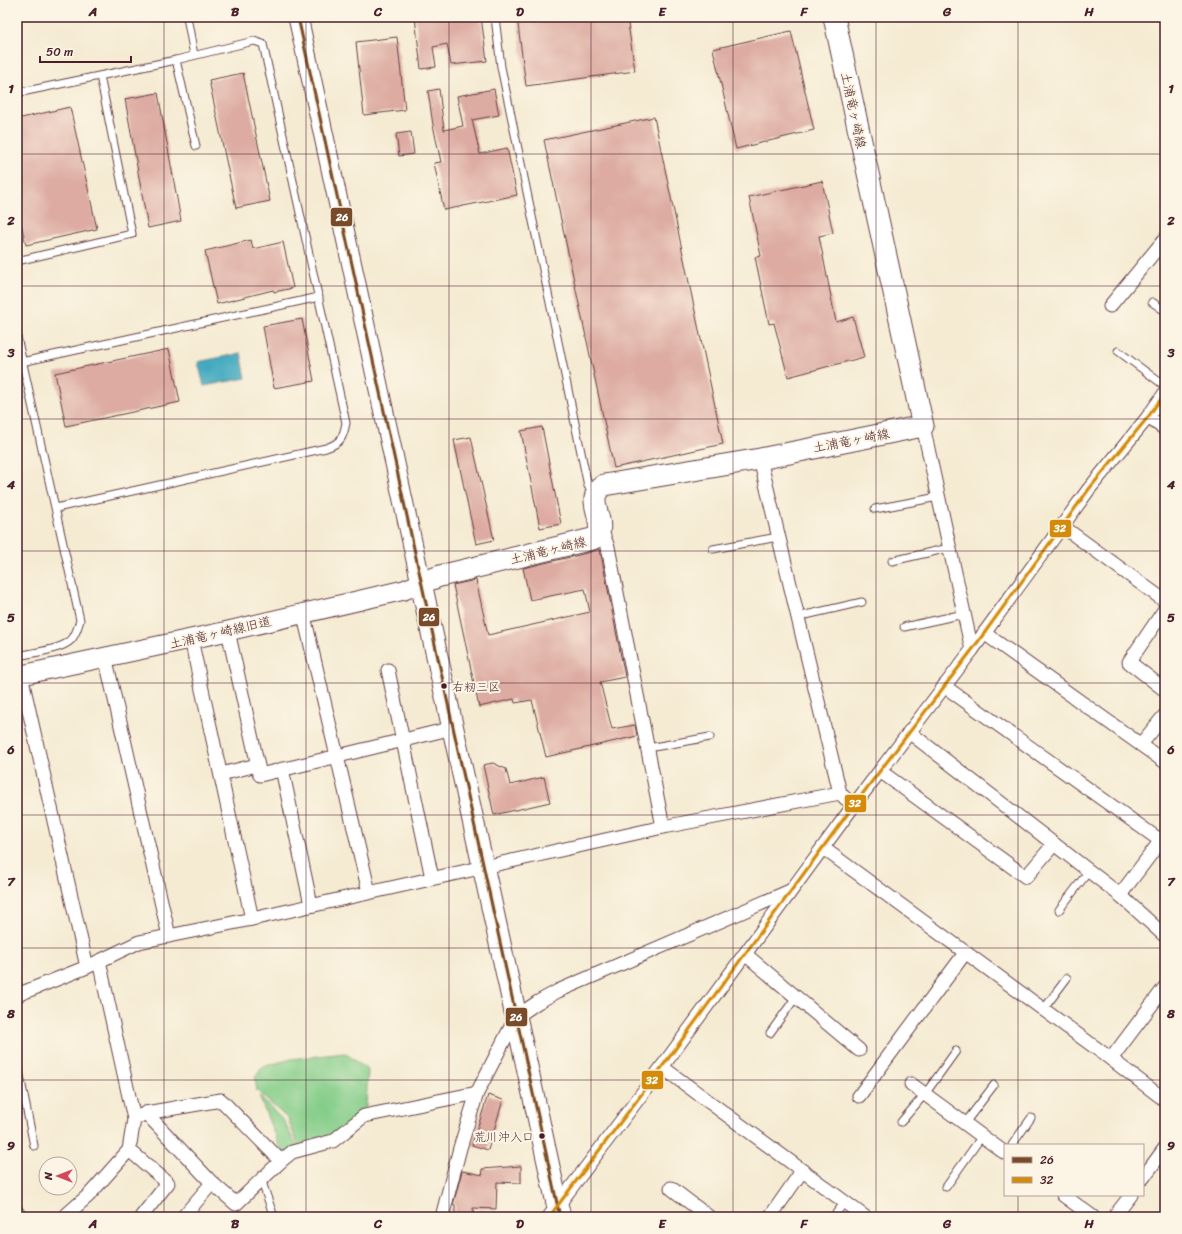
<svg xmlns="http://www.w3.org/2000/svg" width="1182" height="1234" viewBox="0 0 1182 1234" font-family="Sriracha,'Klee One',sans-serif">
<style>
.green{fill:#84cd89;stroke:#67765a}
.water{fill:#3fa9bf;stroke:#446475}
.building{fill:#ddaba1}
.lines{fill:none;stroke-linecap:round;stroke-linejoin:round}
.lane-casing{stroke:#643e44;stroke-width:9}
.street-casing{stroke:#643e44;stroke-width:15}
.secondary-casing{stroke:#643e44;stroke-width:21}
.primary-casing{stroke:#643e44;stroke-width:23}
.lane{stroke:#fff;stroke-width:7}
.street{stroke:#fff;stroke-width:13}
.secondary{stroke:#fff;stroke-width:19}
.primary{stroke:#fff;stroke-width:21}
.bus-1-casing{stroke:#fcf5e5;stroke-width:6}
.bus-2-casing{stroke:#fcf5e5;stroke-width:6}
.bus-1{stroke:#7a4b2a;stroke-width:3}
.bus-2{stroke:#d48b09;stroke-width:3}
.grid{fill:none;stroke:#4a1f2b;stroke-width:1;stroke-opacity:0.55}
.bus-dot{fill:#4a1f2b;stroke:#fcf5e5;stroke-width:1.5}
.labels{text-anchor:middle;stroke-width:4;stroke-linejoin:round;paint-order:stroke}
.bus-label{font-size:12px;fill:#4a1f2b;stroke:#fcf5e5;text-anchor:start}
.street-label{font-size:13px;fill:#4a1f2b;stroke:#fcf5e5}
.line-badge{stroke:#fcf5e5;stroke-width:1.5}
.badge-label{font-size:11px;text-anchor:middle;font-weight:bold;fill:#fff}
.neatline{fill:none;stroke:#4a1f2b;stroke-width:1.5}
.grid-label{font-size:13px;text-anchor:middle;font-weight:bold;fill:#4a1f2b}
</style>
<rect width="100%" height="100%" fill="#fcf5e5"/>
<filter id="ink" filterUnits="userSpaceOnUse"><feTurbulence type="fractalNoise" baseFrequency=".025" numOctaves="2"/><feDisplacementMap in="SourceGraphic" scale="8" xChannelSelector="R" yChannelSelector="G"/><feConvolveMatrix kernelMatrix="1 2 1 2 8 2 1 2 1" color-interpolation-filters="sRGB"/></filter>
<filter id="wash" filterUnits="userSpaceOnUse"><feTurbulence type="fractalNoise" baseFrequency=".012" numOctaves="4" result="noise"/><feDisplacementMap in="SourceGraphic" scale="16" xChannelSelector="R" yChannelSelector="G"/><feGaussianBlur stdDeviation="0.9" result="paint"/><feColorMatrix in="noise" values="0 0 0 0 0 0 0 0 0 0 0 0 0 0 0 0 0 1.4 0 .05"/><feComposite in="paint" operator="in"/></filter>
<g filter="url(#wash)">
<rect width="100%" height="100%" fill="#f5ebd3"/>
<g class="green">
<path d="M345 1053 368 1070 366 1106 333 1141 300 1151 288 1119 257 1091 255 1078 262 1067 291 1059Z"/>
<path d="M259 1096 284 1121 297 1148 283 1156Z"/>
</g>
<path class="water" d="M241 353 246 378 204 386 198 362Z"/>
<g id="blocks">
<g class="building">
<path d="M415 17H481L487 61 451 65 447 44 433 47 436 67 421 69Z"/>
<path d="M517 17H627L635 71 526 86Z"/>
<path d="M791 31 814 130 736 149 713 49Z"/>
<path d="M397 37 405 110 364 115 356 42Z"/>
<path d="M243 73 270 201 236 208 209 80Z"/>
<path d="M439 89 444 130 463 126 457 96 494 89 499 115 472 120 480 154 507 148 517 195 444 210 434 163 441 162 433 125 428 91Z"/>
<path d="M158 93 181 221 148 228 125 99Z"/>
<path d="M70 107 97 229 26 245 17 204V119Z"/>
<path d="M654 117 723 444 614 468 544 140Z"/>
<path d="M411 132 414 154 399 156 396 134Z"/>
<path d="M822 181 833 233 819 236 836 322 853 317 864 357 788 377 774 323 769 324 755 257 761 256 749 197Z"/>
<path d="M251 240 253 249 283 242 293 288 274 292 273 290 217 304 205 251Z"/>
<path d="M302 319 314 381 274 388 263 326Z"/>
<path d="M169 349 180 402 66 426 55 373Z"/>
<path d="M542 427 561 524 540 528 521 431Z"/>
<path d="M471 437 494 540 476 544 454 440Z"/>
<path d="M600 549 625 677 600 682 612 729 635 725 637 736 546 757 532 700 515 703 514 699 479 707 453 585 476 580 488 635 590 612 585 589 530 600 523 568 579 555Z"/>
<path d="M493 763 506 769 510 785 544 777 550 802 494 815 483 765Z"/>
<path d="M488 1095 503 1100 488 1150 472 1145Z"/>
<path d="M521 1166V1183L497 1182 496 1209 473 1208 474 1217H455V1205H453L462 1171 483 1175 482 1169Z"/>
</g>
</g>
</g>
<g filter="url(#ink)">
<use href="#blocks" fill-opacity="0" stroke="#643e44" stroke-width="1"/>
<g class="lines">
<g class="lane-casing">
<g id="lane">
<path d="M187 17 194 55"/>
<path d="M495 17 501 67 588 486 596 492"/>
<path d="M176 60 196 146"/>
<path d="M17 93 176 60 254 41 263 44 346 423C343 438 341 443 326 448L56 508"/>
<path d="M17 261 132 234 100 76"/>
<path d="M1152 302 1165 311"/>
<path d="M17 337 80 620C78 627 76 635 71 640 61 650 32 653 17 656"/>
<path d="M1118 351 1165 386"/>
<path d="M17 363 319 297"/>
<path d="M875 509 938 497"/>
<path d="M713 549 778 537"/>
<path d="M892 561 949 548"/>
<path d="M797 617 862 602"/>
<path d="M904 627 964 614"/>
<path d="M648 748 710 737"/>
<path d="M1059 910 1089 871"/>
<path d="M1043 1010 1067 978"/>
<path d="M770 1033 796 997"/>
<path d="M17 1061 34 1146"/>
<path d="M901 1122 925 1094 956 1051"/>
<path d="M965 1123 994 1085"/>
<path d="M1012 1145 1031 1118"/>
<path d="M261 1179 274 1217"/>
<path d="M946 1187 982 1136"/>
<path d="M833 1217 845 1202"/>
</g>
</g>
<g class="street-casing">
<g id="street">
<path d="M1110 306 1165 239"/>
<path d="M1148 417 1165 429"/>
<path d="M923 426 972 650"/>
<path d="M760 459 840 793 846 799"/>
<path d="M1062 526 1165 601"/>
<path d="M601 529 608 547 663 827"/>
<path d="M1165 609 1129 662 1165 690"/>
<path d="M303 612 369 892"/>
<path d="M228 631 260 775 453 728"/>
<path d="M984 633 1165 762"/>
<path d="M191 639 252 919"/>
<path d="M105 656 169 936"/>
<path d="M388 670 432 878"/>
<path d="M21 675 87 967"/>
<path d="M944 686 1161 841"/>
<path d="M909 732 1120 895 1165 936"/>
<path d="M1141 744 1165 715"/>
<path d="M282 769 311 905"/>
<path d="M880 771 1026 877 1054 844"/>
<path d="M221 774 257 765"/>
<path d="M823 848 1111 1059 1165 1100"/>
<path d="M1120 895 1165 835"/>
<path d="M745 954 859 1050"/>
<path d="M17 995 87 967 139 942 252 919 663 827 840 793"/>
<path d="M1111 1059 1165 987"/>
<path d="M662 1067 865 1217"/>
<path d="M911 1084 1005 1153"/>
<path d="M859 1096 965 953"/>
<path d="M146 1113 221 1100 281 1161"/>
<path d="M140 1116 146 1113 212 1183 183 1217"/>
<path d="M129 1150 168 1183 141 1217"/>
<path d="M1143 1178 1165 1148"/>
<path d="M212 1183 236 1204 281 1161 292 1152 333 1141 364 1116 477 1093"/>
<path d="M671 1188 709 1217"/>
<path d="M1063 1195 1093 1217"/>
<path d="M17 1212 20 1217"/>
<path d="M64 1217 89 1195 129 1150 134 1119 99 961"/>
<path d="M442 1217 460 1148 477 1093 516 1017 538 1002 558 991 790 891"/>
<path d="M549 1217 662 1067 854 805 972 650 1089 489 1148 417 1165 393"/>
<path d="M770 1217 802 1171"/>
<path d="M1114 1217 1131 1195"/>
</g>
</g>
<g class="secondary-casing">
<path id="secondary" d="M17 676 228 631 404 590 421 583 298 17"/>
</g>
<g class="primary-casing">
<path id="primary" d="M560 1217 421 583 440 576 592 539 598 536C606 517 583 499 604 485L760 459 923 426 834 17"/>
</g>
<use href="#lane" class="lane"/>
<use href="#street" class="street"/>
<use href="#secondary" class="secondary"/>
<use href="#primary" class="primary"/>
<g class="bus-1-casing">
<path id="bus-1" d="M298 17 560 1217"/>
</g>
<g class="bus-2-casing">
<path id="bus-2" d="M549 1217 662 1067 854 805 972 650 1089 489 1148 417 1165 393"/>
</g>
<use href="#bus-1" class="bus-1"/>
<use href="#bus-2" class="bus-2"/>
</g>
</g>
<path class="grid" d="M164 17V1217M306 17V1217M449 17V1217M591 17V1217M733 17V1217M876 17V1217M1018 17V1145M17 154H1165M17 286H1165M17 419H1165M17 551H1165M17 683H1165M17 815H1165M17 948H1165M17 1080H1165M1018 1195V1217"/>
<g class="bus-dot">
<circle cx="444" cy="686" r="3.5"/>
<circle cx="542" cy="1136" r="3.5"/>
</g>
<g class="labels">
<g class="bus-label">
<text x="452" y="691">右籾三区</text>
<text x="534" y="1141" text-anchor="end">荒川沖入口</text>
</g>
<g class="street-label">
<text transform="translate(854 110) rotate(78)" y="5">土浦竜ヶ崎線</text>
<text transform="translate(851 440) rotate(-11)" y="5">土浦竜ヶ崎線</text>
<text transform="translate(548 550) rotate(-14)" y="5">土浦竜ヶ崎線</text>
<text transform="translate(220 632) rotate(-13)" y="5">土浦竜ヶ崎線旧道</text>
</g>
</g>
<g class="line-badge">
<rect x="330" y="207" width="23" height="20" rx="4" fill="#7a4b2a"/>
<rect x="1049" y="519" width="23" height="19" rx="4" fill="#d48b09"/>
<rect x="418" y="607" width="22" height="20" rx="4" fill="#7a4b2a"/>
<rect x="844" y="794" width="23" height="19" rx="4" fill="#d48b09"/>
<rect x="505" y="1007" width="23" height="20" rx="4" fill="#7a4b2a"/>
<rect x="641" y="1070" width="23" height="20" rx="4" fill="#d48b09"/>
</g>
<g class="badge-label">
<text x="342" y="221">26</text>
<text x="1060" y="532">32</text>
<text x="429" y="621">26</text>
<text x="855" y="807">32</text>
<text x="516" y="1021">26</text>
<text x="652" y="1084">32</text>
</g>
<rect width="1182" height="1234" fill="none" stroke="#fcf5e5" stroke-width="44"/>
<rect x="1004" y="1144" width="140" height="52" fill="#fcf5e5" stroke="#b59f9b"/>
<rect x="1012" y="1157" width="20" height="6" fill="#7a4b2a" stroke="#b59f9b"/>
<text x="1040" y="1164" font-size="12" fill="#4a1f2b">26</text>
<rect x="1012" y="1177" width="20" height="6" fill="#d48b09" stroke="#b59f9b"/>
<text x="1040" y="1184" font-size="12" fill="#4a1f2b">32</text>
<g transform="translate(58 1176) rotate(270)"><circle r="19" fill="#fcf5e5" stroke="#b59f9b"/>
<path d="M0-3L7 15L0 10L-7 15Z" fill="#d1495b"/>
<text y="-6" font-size="11" font-weight="bold" text-anchor="middle" fill="#4a1f2b">N</text>
</g>
<path d="M40 56v6h91v-6" fill="none" stroke="#4a1f2b" stroke-width="2"/>
<text x="46" y="56" font-size="12" fill="#4a1f2b" stroke="#fcf5e5" stroke-width="3" paint-order="stroke">50 m</text>
<rect x="22" y="22" width="1138" height="1190" class="neatline"/>
<g class="grid-label">
<text x="93" y="16">A</text>
<text x="235" y="16">B</text>
<text x="378" y="16">C</text>
<text x="520" y="16">D</text>
<text x="662" y="16">E</text>
<text x="804" y="16">F</text>
<text x="947" y="16">G</text>
<text x="1089" y="16">H</text>
<text x="11" y="93">1</text>
<text x="1171" y="93">1</text>
<text x="11" y="225">2</text>
<text x="1171" y="225">2</text>
<text x="11" y="357">3</text>
<text x="1171" y="357">3</text>
<text x="11" y="489">4</text>
<text x="1171" y="489">4</text>
<text x="11" y="622">5</text>
<text x="1171" y="622">5</text>
<text x="11" y="754">6</text>
<text x="1171" y="754">6</text>
<text x="11" y="886">7</text>
<text x="1171" y="886">7</text>
<text x="11" y="1018">8</text>
<text x="1171" y="1018">8</text>
<text x="11" y="1150">9</text>
<text x="1171" y="1150">9</text>
<text x="93" y="1228">A</text>
<text x="235" y="1228">B</text>
<text x="378" y="1228">C</text>
<text x="520" y="1228">D</text>
<text x="662" y="1228">E</text>
<text x="804" y="1228">F</text>
<text x="947" y="1228">G</text>
<text x="1089" y="1228">H</text>
</g>
</svg>
